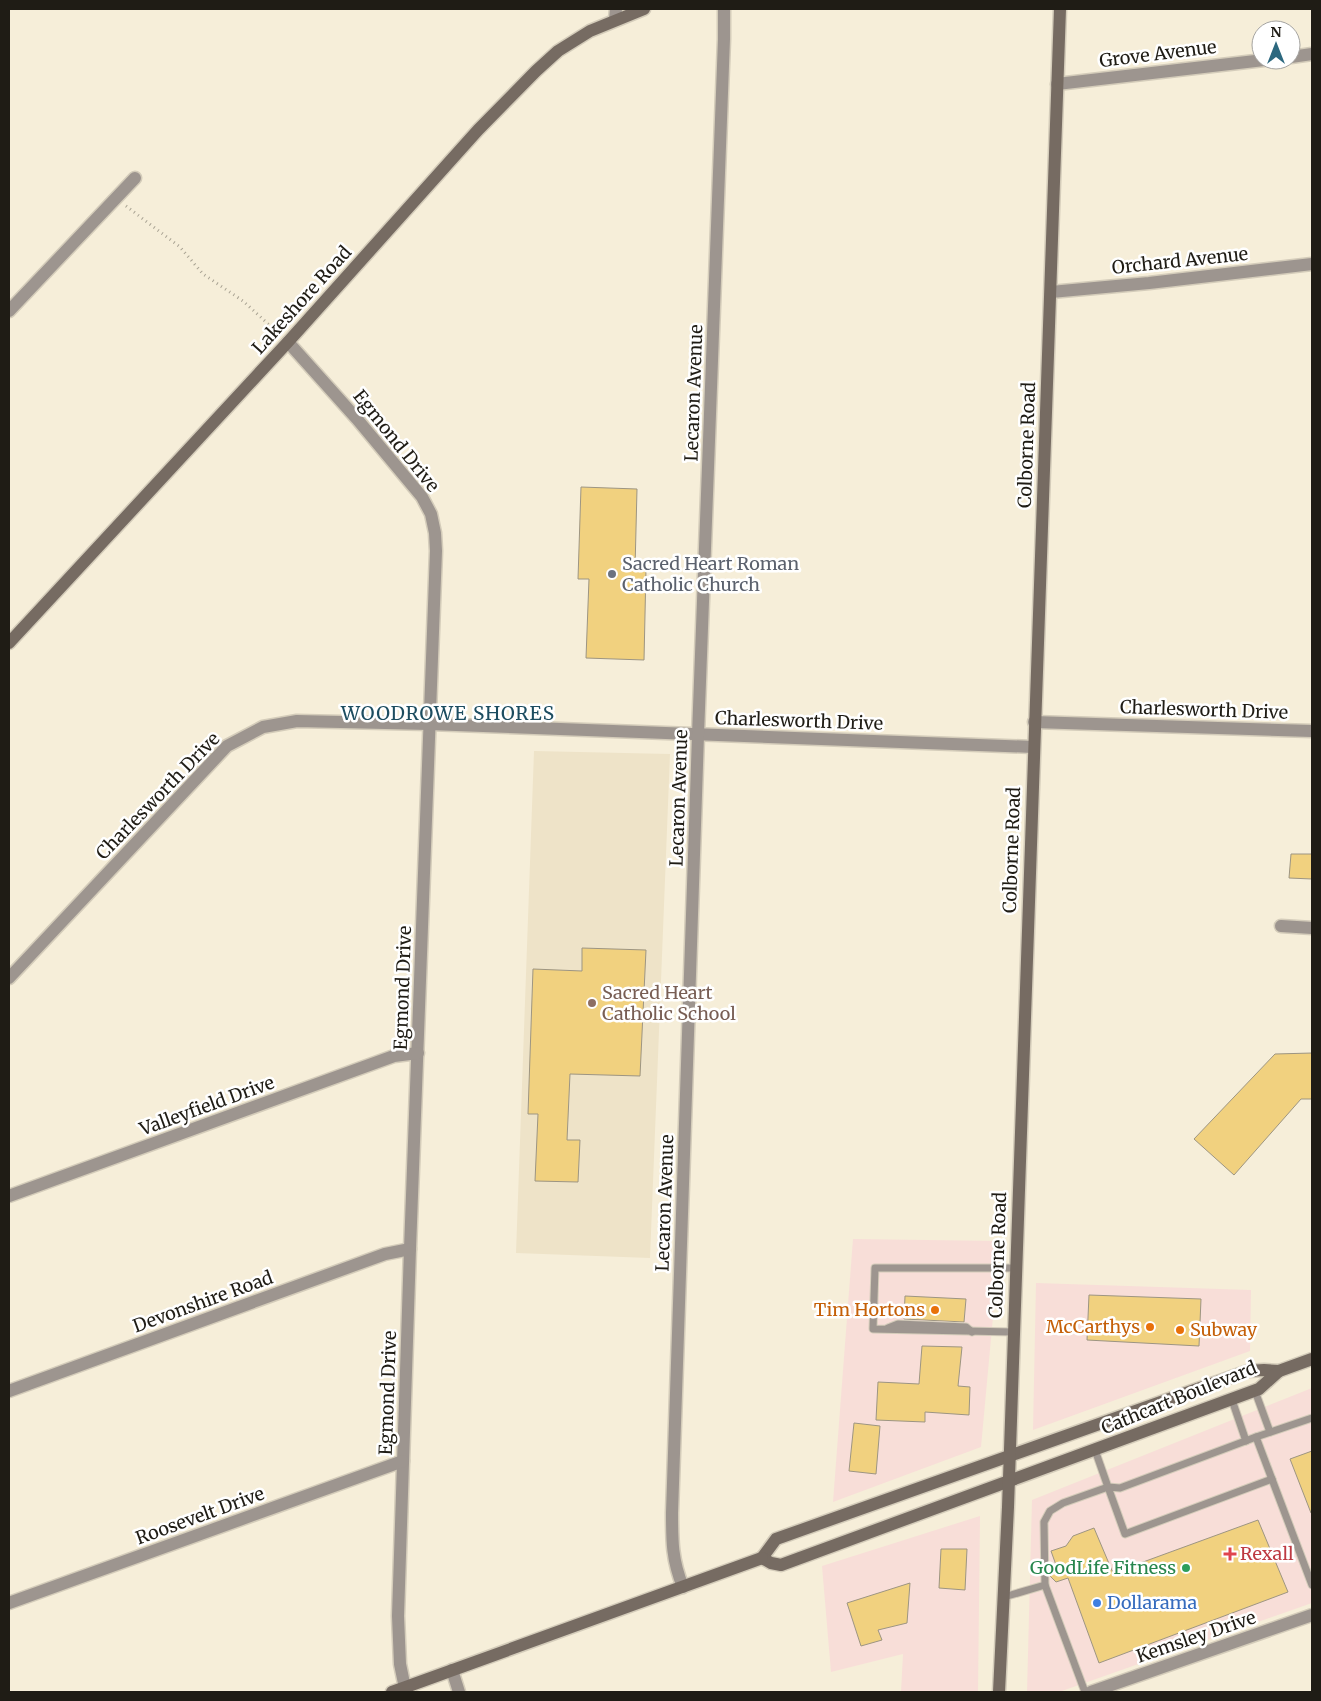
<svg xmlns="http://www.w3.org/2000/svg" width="1321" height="1701" viewBox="0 0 1321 1701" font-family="Merriweather,serif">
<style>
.commercial{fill:#f8ded8}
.built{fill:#eee3c8}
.building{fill:#f1d17f;stroke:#9d9582}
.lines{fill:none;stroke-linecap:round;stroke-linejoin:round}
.lane-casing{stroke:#d4ccba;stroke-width:9}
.street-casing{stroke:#d4ccba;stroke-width:15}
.secondary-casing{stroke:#d4ccba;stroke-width:15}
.path{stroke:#a9a393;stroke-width:3;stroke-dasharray:1 4;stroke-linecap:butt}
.lane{stroke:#9d958f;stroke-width:7}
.street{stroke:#9d958f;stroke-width:12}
.secondary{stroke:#766b62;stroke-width:12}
.worship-dot{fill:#6b7280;stroke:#fff;stroke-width:2}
.education-dot{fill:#8d6e63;stroke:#fff;stroke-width:2}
.food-dot{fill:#e8710a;stroke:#fff;stroke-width:2}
.health-dot{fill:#e0444e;stroke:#fff;stroke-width:2}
.leisure-dot{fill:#2e9e5b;stroke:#fff;stroke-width:2}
.shop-dot{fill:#3f7fe0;stroke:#fff;stroke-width:2}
.labels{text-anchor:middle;stroke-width:5;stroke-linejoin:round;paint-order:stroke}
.street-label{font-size:18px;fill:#1f1c15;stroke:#fff}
.worship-label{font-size:18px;fill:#5b616d;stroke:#fff;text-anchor:start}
.education-label{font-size:18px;fill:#785e54;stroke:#fff;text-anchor:start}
.food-label{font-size:18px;fill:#c56008;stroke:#fff;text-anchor:end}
.health-label{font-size:18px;fill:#be3a42;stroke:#fff;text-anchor:start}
.leisure-label{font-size:18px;fill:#27864d;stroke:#fff;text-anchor:end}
.shop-label{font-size:18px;fill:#366cbe;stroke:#fff;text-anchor:start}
.neighbourhood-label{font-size:19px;letter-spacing:1px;fill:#1d4d60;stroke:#fff}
</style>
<rect width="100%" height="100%" fill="#f6eed9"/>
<g class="commercial">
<path d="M853 1239 1000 1241 981 1447 833 1502Z"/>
<path d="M1036 1283 1251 1290 1250 1351 1033 1430Z"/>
<path d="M1312 1388V1603L1059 1692H1027L1032 1500Z"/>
<path d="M980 1516 978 1692H901L903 1654 831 1672 822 1566Z"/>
</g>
<path class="built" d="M534 751 670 754 650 1258 516 1253Z"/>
<g class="building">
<path d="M581 487 637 489 635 569H646L644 660 586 658 589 579H578Z"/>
<path d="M1291 854H1312V879L1289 878Z"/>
<path d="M582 948 646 950 640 1076 570 1074 567 1140H580L578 1182 535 1181 538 1114H528L533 969 582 971Z"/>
<path d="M1312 1053V1099H1301L1234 1175 1194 1139 1275 1054Z"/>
<path d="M1089 1295 1201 1299 1199 1346 1087 1340Z"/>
<path d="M905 1296 966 1299 964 1322 904 1319Z"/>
<path d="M922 1346 962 1347 958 1386 970 1387 969 1415 925 1412V1422L876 1420 878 1382 919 1384Z"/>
<path d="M854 1423 880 1426 876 1474 849 1471Z"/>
<path d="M1312 1451V1513H1311L1290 1459Z"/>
<path d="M1258 1520 1288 1592 1099 1663 1068 1578 1056 1582 1050 1576V1568L1056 1565 1051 1551 1066 1546 1073 1536 1094 1528 1113 1573Z"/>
<path d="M941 1549H967L965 1590 939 1588Z"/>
<path d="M910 1583 907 1623 878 1630 882 1640 861 1646 847 1603Z"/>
</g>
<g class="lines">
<g class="lane-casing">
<g id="lane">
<path d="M888 1328 898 1324 966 1327 972 1332"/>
<path d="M1013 1332 873 1329 875 1268H1015"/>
<path d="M1255 1391 1270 1432"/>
<path d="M1232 1400 1246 1441"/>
<path d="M1256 1437 1312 1418"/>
<path d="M1095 1450 1108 1487 1120 1488 1256 1437 1312 1585"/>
<path d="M1045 1585 1085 1692"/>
<path d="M1004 1597 1045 1585 1044 1522 1050 1511 1063 1503 1108 1487 1125 1534 1272 1479"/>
</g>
</g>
<g class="street-casing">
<g id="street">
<path d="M615 20 616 9"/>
<path d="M1291 57 1312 54"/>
<path d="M1057 84 1264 60"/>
<path d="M1051 292 1149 283 1312 264"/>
<path d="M9 311 135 178"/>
<path d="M288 342 357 419 422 497 431 514 435 533 436 551 410 1249 398 1616 400 1664 405 1688"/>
<path d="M1034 722 1312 731"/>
<path d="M1281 926 1312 928"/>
<path d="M9 978 227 746 263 727 297 721 429 724 1033 747"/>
<path d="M9 1196 394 1056 418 1053"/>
<path d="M9 1391 385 1254 410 1249"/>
<path d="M683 1587C672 1560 672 1541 672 1513L698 735 724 39V9"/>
<path d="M9 1603 403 1461"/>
<path d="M452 1670 459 1692"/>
<path d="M1091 1692 1312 1615"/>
</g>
</g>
<g class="secondary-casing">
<g id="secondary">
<path d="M9 643 288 342 478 130 536 71 558 51 590 31 644 9"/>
<path d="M762 1558 776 1539 1248 1371 1264 1370 1279 1371 1312 1359"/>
<path d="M762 1558 771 1563 781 1565 1259 1389 1279 1371"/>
<path d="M392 1692 762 1558"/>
<path d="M999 1692 1008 1507 1060 9"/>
</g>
</g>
<path class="path" d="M126 206 180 247 203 274 243 301 278 333"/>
<use href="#lane" class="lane"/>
<use href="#street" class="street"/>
<use href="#secondary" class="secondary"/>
</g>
<circle class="worship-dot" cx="612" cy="574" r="5"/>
<circle class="education-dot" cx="592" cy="1003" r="5"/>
<g class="food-dot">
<circle cx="935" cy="1310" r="5"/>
<circle cx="1150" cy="1327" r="5"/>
<circle cx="1180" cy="1330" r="5"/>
</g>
<path class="health-dot" d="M1227.5 1546.5h5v5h5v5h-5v5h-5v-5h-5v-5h5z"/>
<circle class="leisure-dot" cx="1186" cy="1568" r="5"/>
<circle class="shop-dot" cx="1097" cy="1603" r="5"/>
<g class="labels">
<g class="street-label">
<text transform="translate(1158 54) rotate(-7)" y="6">Grove Avenue</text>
<text transform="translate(1180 261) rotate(-6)" y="6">Orchard Avenue</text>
<text transform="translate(302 300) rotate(-48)" y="6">Lakeshore Road</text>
<text transform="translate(694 393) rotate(-88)" y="6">Lecaron Avenue</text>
<text transform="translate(396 441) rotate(51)" y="6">Egmond Drive</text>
<text transform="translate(1027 445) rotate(-88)" y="6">Colborne Road</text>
<text transform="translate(1204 710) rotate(2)" y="6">Charlesworth Drive</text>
<text transform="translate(799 721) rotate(2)" y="6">Charlesworth Drive</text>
<text transform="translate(158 796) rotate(-46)" y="6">Charlesworth Drive</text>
<text transform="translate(679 798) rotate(-88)" y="6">Lecaron Avenue</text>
<text transform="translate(1012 850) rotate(-88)" y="6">Colborne Road</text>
<text transform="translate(403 988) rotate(-88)" y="6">Egmond Drive</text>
<text transform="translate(207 1106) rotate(-20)" y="6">Valleyfield Drive</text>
<text transform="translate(665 1203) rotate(-88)" y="6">Lecaron Avenue</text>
<text transform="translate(998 1255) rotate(-88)" y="6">Colborne Road</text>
<text transform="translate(203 1302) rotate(-20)" y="6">Devonshire Road</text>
<text transform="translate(388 1393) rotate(-88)" y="6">Egmond Drive</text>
<text transform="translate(1179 1398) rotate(-22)" y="6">Cathcart Boulevard</text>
<text transform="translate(200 1516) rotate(-20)" y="6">Roosevelt Drive</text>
<text transform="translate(1196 1637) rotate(-19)" y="6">Kemsley Drive</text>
</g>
<g class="worship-label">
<text x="622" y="570">Sacred Heart Roman<tspan x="622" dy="21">Catholic Church</tspan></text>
</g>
<g class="education-label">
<text x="602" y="999">Sacred Heart<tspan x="602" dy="21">Catholic School</tspan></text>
</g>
<g class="food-label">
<text x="925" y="1316">Tim Hortons</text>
<text x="1140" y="1333">McCarthys</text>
<text x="1190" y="1336" text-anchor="start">Subway</text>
</g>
<g class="health-label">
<text x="1240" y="1560">Rexall</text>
</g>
<g class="leisure-label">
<text x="1176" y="1574">GoodLife Fitness</text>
</g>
<g class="shop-label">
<text x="1107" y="1609">Dollarama</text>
</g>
<g class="neighbourhood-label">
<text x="448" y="720">WOODROWE SHORES</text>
</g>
</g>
<rect width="1321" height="1701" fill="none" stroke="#1f1c15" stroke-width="20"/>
<g transform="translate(1276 45)"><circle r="24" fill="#ffffff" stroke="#a5a4a1"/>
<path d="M0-4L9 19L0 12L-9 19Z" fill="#2c687f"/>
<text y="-8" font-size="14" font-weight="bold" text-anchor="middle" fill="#1f1c15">N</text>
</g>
</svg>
